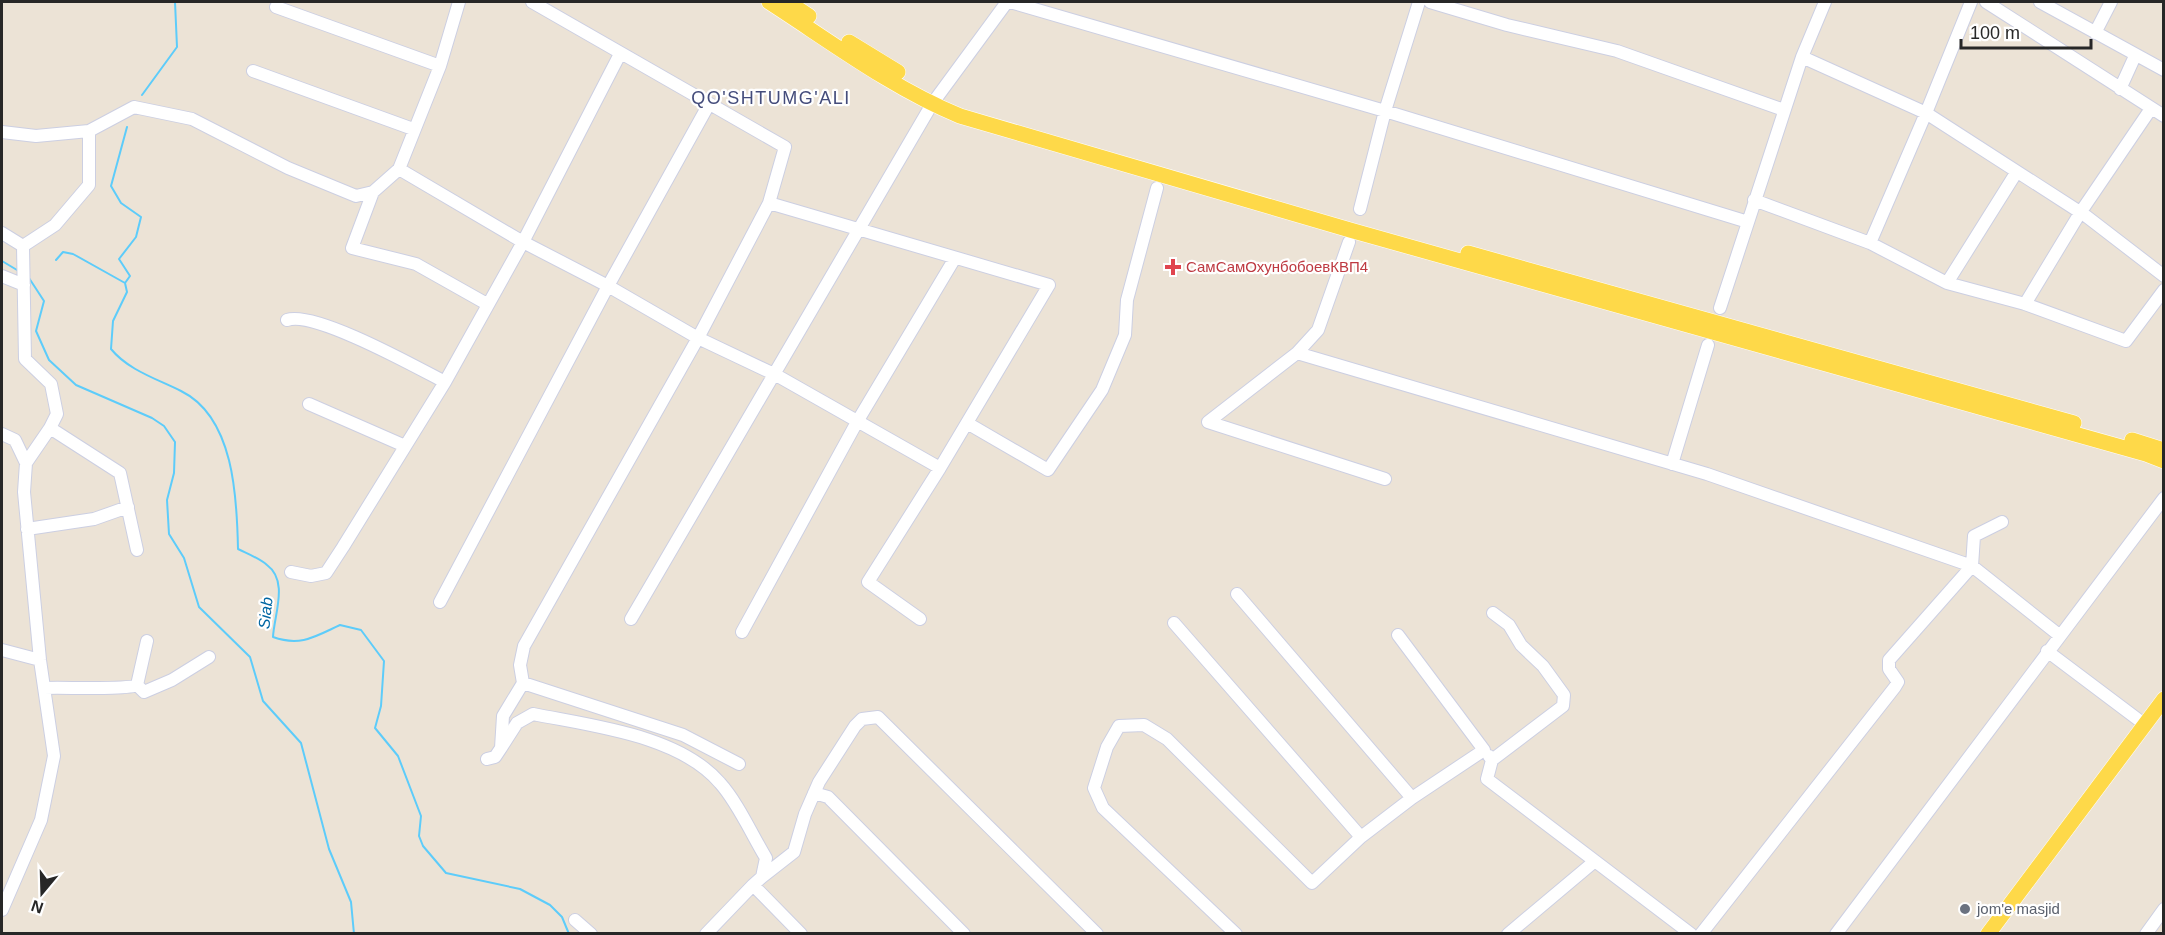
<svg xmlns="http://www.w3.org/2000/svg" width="2165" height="935" font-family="Helvetica,sans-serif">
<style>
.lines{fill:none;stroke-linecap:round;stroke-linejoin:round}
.stream{stroke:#5dccfa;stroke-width:2}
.minor-casing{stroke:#cccfe2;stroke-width:14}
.major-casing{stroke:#fff;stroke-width:16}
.minor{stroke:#fff;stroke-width:12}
.major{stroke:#fed949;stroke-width:15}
.health-dot{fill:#e0444e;stroke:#fff;stroke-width:2}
.worship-dot{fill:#6b7280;stroke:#fff;stroke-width:2}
.labels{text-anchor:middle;stroke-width:4.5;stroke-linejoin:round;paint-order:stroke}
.health-label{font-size:15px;fill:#be3a42;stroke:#fff;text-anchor:start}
.worship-label{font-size:15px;fill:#5b616d;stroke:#fff;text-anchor:start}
.water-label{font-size:16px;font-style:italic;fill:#0066a2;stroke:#fff}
.quarter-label{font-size:18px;letter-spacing:1.5px;fill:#444c7b;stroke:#fff}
</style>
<rect width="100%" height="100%" fill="#ece3d6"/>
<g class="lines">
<path class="stream" d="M142 95 177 47 175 2
M56 260 63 252 73 254 125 283 127 292 113 321 111 349C128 370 157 379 181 391 234 417 237 497 238 549 248 554 259 558 267 565 289 581 274 615 273 637 301 647 316 636 340 625L361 630 384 661 381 706 375 728 398 756 421 816 419 836 423 846 446 873 520 889 550 905 562 917 569 934
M2 261 17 270
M29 278 44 301 36 331 49 360 76 385 152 418 164 426 175 442 174 473 167 500 169 534 184 558 199 607 250 657 263 701 301 743 329 849 351 902 354 934
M125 283 130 276 119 259 136 237 141 217 121 203 111 186 127 127"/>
<g class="minor-casing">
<path id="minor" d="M532 2 785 147 769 203
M1010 2 1385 111 1748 222
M1430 2 1507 25 1617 51 1784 110
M1986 2 2164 116
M2040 2 2164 70
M276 7 440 66
M2095 33 2111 2
M1802 57 1926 113 2086 216 2164 276
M253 71 413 129
M2120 89 2135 56
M2 132 36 136 89 131
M399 169 523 242 608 286 698 338 776 375 940 468
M373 192 352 248 416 264 487 304
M1754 200 1870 243 1947 283 2025 304 2126 341 2164 290
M1360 209 1385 111 1419 2
M2 233 23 246
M1349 242 1318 330 1297 353 1208 422 1385 479
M1870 243 1926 113 1971 2
M23 246 55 225 89 185V131L134 107 192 119 288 168 356 196 373 192 399 169 440 66 459 2
M2 276 24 285
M1947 283 2016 173
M2025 304 2080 213 2150 110
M1720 308 1802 57 1825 2
M287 320C314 310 416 367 445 382
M1297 353 1707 474 1972 566 1974 536 2002 522
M309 404 405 446
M967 423 1048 470 1102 390 1125 335 1127 300 1157 188
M50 428 120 473 137 550
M2 434 15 440 26 463
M1672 464 1708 345
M27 529 94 519 128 507
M291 572 311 576 326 573 343 547 445 382 523 242 620 54
M1237 594 1412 798 1361 837
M440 602 608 286 709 104
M631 619 932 104 1007 2
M1174 623 1361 837 1312 883 1167 739 1144 725 1119 726 1107 747 1094 788 1103 808 1236 934
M742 632 857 422 955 258
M1398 635 1484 750 1412 798
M2 650 40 660
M2047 651 2144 724
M523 683 683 735 739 764
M137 685 144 692 172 680 209 657
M44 688C61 687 128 690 137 685L147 641
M1489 756 1492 760 1563 706 1564 695 1543 666 1521 645 1509 625 1493 613
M487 759 495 757 501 748
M1492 760 1487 779 1691 934
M814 793 828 797 964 934
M762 877 794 852 805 814 819 782 855 726 862 719 878 717 1097 934
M2 910 41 820 54 756 40 660 24 492 26 463 50 428 57 414 51 384 25 359 23 246
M575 920 591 934
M706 934 753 885
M801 934 753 885 762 877 766 858C752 835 738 803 720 783 679 735 592 726 533 714L517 723 501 748 503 716 523 683 520 665 524 646 698 338 769 203 1049 285 940 468 868 582 920 619
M1508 934 1595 861
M1701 934 1895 687 1898 682 1889 669V660L1972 566 2059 635
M1836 934 2164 498
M2146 934 2164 909"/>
</g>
<g class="major-casing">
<path id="major" d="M769 2C831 42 892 88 960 116L1350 230 2146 454 2164 461
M788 2 809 16
M849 42 898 72
M1468 253 2074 423
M2132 440 2164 450
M1988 934 2164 699"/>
</g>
<use href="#minor" class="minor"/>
<use href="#major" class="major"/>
</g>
<path class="health-dot" d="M1170 258h6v6h6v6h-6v6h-6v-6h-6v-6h6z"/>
<circle class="worship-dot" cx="1965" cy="909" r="6"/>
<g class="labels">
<g class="health-label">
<text x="1186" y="272">СамСамОхунбобоевКВП4</text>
</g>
<g class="worship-label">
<text x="1977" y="914">jom'e masjid</text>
</g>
<g class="water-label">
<text transform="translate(265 613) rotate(-84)" y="6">Siab</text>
</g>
<g class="quarter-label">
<text x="771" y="104">QO'SHTUMG'ALI</text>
</g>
</g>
<rect width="2165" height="935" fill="none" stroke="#272727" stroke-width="6"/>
<g transform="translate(42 893) rotate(199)" stroke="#ffffff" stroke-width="4.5" paint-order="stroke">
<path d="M0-4.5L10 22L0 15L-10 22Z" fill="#272727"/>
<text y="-9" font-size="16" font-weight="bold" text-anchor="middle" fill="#272727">N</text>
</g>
<path d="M1961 39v9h130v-9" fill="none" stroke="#272727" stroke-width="3"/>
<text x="1970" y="39" font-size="18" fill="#272727" stroke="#ffffff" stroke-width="4.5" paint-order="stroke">100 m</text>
</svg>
